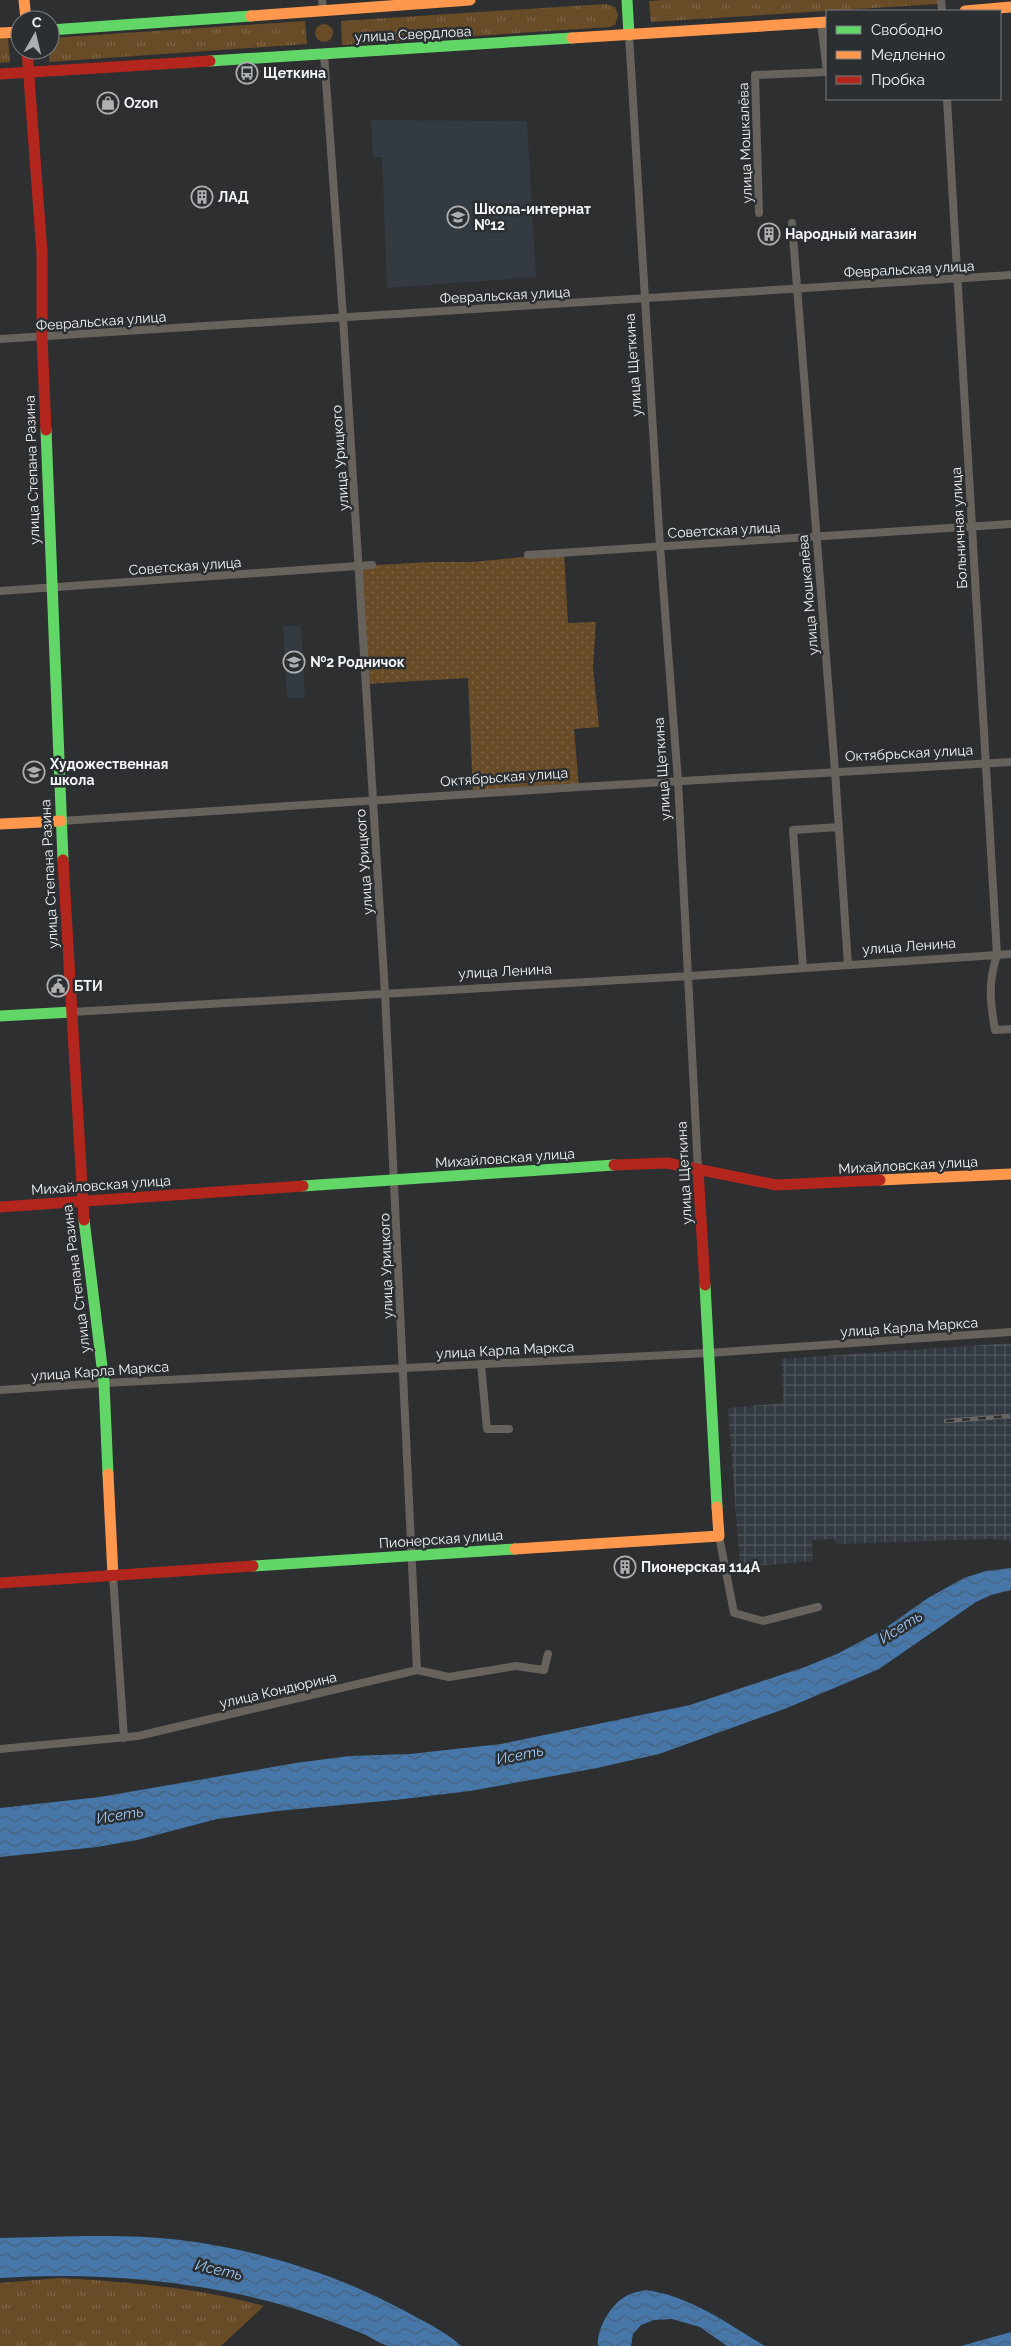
<svg xmlns="http://www.w3.org/2000/svg" width="1011" height="2346" font-family="Raleway,sans-serif">
<style>
.built{fill:#333a41}
.industrial{fill:url(#industrial-grid)}
.grass{fill:url(#grass-tufts)}
.park{fill:url(#park-dots)}
.water{fill:url(#water-waves)}
.lines{fill:none;stroke-linecap:round;stroke-linejoin:round}
.street{stroke:#68625c;stroke-width:8}
.fast{stroke:#63d668;stroke-width:11}
.slow{stroke:#ff974d;stroke-width:11}
.jam{stroke:#b3261e;stroke-width:11}
.rail-casing{stroke:#696664;stroke-width:4.5}
.rail{stroke:#2c2f32;stroke-width:2.5;stroke-dasharray:8;stroke-linecap:butt}
.labels{text-anchor:middle;stroke-width:5;stroke-linejoin:round;paint-order:stroke}
.street-label{font-size:14px;fill:#f2f4f6;stroke:#2c2f32}
.poi-label{font-size:14px;font-weight:bold;fill:#f2f4f6;stroke:#2c2f32;text-anchor:start}
.water-label{font-size:15px;font-style:italic;fill:#9dc7f5;stroke:#2c2f32}
</style>
<defs>
<pattern id="industrial-grid" width="8" height="8" patternUnits="userSpaceOnUse" patternTransform="scale(1.25)"><rect width="8" height="8" fill="#333a41"/><path d="M0 4h8M4 0v8" fill="none" stroke="#51575d"/></pattern>
<pattern id="grass-tufts" width="24" height="20" patternUnits="userSpaceOnUse" patternTransform="scale(1.25)"><rect width="24" height="20" fill="#684b27"/><path d="M3 7l-1-3M5 7V3M7 7l1-3M15 17l-1-3M17 17v-4M19 17l1-3" fill="none" stroke="#7e6647"/></pattern>
<pattern id="park-dots" width="8" height="8" patternUnits="userSpaceOnUse" patternTransform="scale(1.25)"><rect width="8" height="8" fill="#684b27"/><path d="M2 2h.1M6 6h.1" fill="none" stroke="#7e6647" stroke-width="1.8" stroke-linecap="round"/></pattern>
<pattern id="water-waves" width="16" height="10" patternUnits="userSpaceOnUse" patternTransform="scale(1.25)"><rect width="16" height="10" fill="#4677a8"/><path d="M0 5q4-4 8 0t8 0" fill="none" stroke="#486079"/></pattern>
</defs>
<rect width="100%" height="100%" fill="#2d2f31"/>
<path class="built" d="M371 120 527 121 536 277 387 288 382 157H373Z
M301 625 305 698H287L283 626Z"/>
<path class="industrial" d="M1011 1343V1541L991 1539 836 1544 835 1539 812 1540 813 1561 740 1567 728 1408 783 1403 782 1359Z"/>
<path class="grass" d="M663 0H938V4L651 22 649 1Z
M605 4 615 7 618 15 615 25 609 27 342 45 341 21Z
M305 21 307 44 49 62 50 38Z
M315 33a9 9 0 1 1 18 0a9 9 0 1 1-18 0Z
M8 37 10 62 0 63V38Z
M59 2278C131 2282 194 2287 264 2306L221 2346H0V2283Z"/>
<path class="park" d="M564 553 568 623 596 622 593 667 599 727 574 729 579 787 473 794 468 678 366 684 359 566 431 562H473Z"/>
<path class="water" d="M1011 1568V1590L991 1595 976 1602 879 1669 787 1708 659 1754 597 1768 470 1791 395 1800 277 1811 217 1819 137 1840 97 1847 0 1857V1808L100 1797 296 1763 349 1756 410 1754 501 1744 690 1705 805 1667 837 1654 884 1629 928 1598 964 1578 986 1571Z
M85 2236C117 2236 148 2236 180 2240 256 2249 336 2274 403 2310 423 2321 445 2331 461 2346 442 2346 405 2346 389 2346 379 2344 370 2336 361 2333 331 2321 299 2309 268 2301 180 2279 90 2272 0 2278V2238Z
M645 2290C689 2295 728 2324 765 2346H727L700 2327 672 2319 654 2320 641 2325 633 2334 631 2346H598C596 2331 610 2306 623 2298 630 2293 637 2292 645 2290Z
M1011 2332V2346H961Z"/>
<g class="lines">
<path class="street" d="M322 0 323 10
M941 0 942 11
M629 35 660 546 678 781 698 1170
M324 54 343 317 385 993 417 1670
M947 99 997 955C988 983 990 1001 995 1030L1011 1029
M759 213 755 75 827 72 821 22
M792 223 835 771 848 965
M0 339 1011 275
M528 555 1011 524
M0 591 372 565
M61 821 579 787 1011 762
M803 968 793 830 839 827
M72 1012 690 976 1011 954
M481 1364 487 1429H509
M0 1390 104 1383 708 1353 1011 1332
M719 1536 734 1613 763 1621 818 1607
M113 1576 124 1738
M0 1749 138 1736 417 1670 449 1677 516 1666 544 1670 548 1654"/>
<path class="fast" d="M627 0 629 35
M50 30 251 16
M210 61 572 38
M46 430 63 860
M0 1016 72 1012
M303 1186 614 1165
M84 1220 104 1383 108 1474
M705 1285 717 1507
M253 1566 515 1549"/>
<path class="slow" d="M24 0 26 20
M965 11 1011 7
M251 16 470 0
M0 33 20 32
M572 38 827 22
M0 824 61 821
M880 1180 1011 1174
M108 1474 113 1576
M515 1549 719 1536 717 1507"/>
<path class="jam" d="M27 50 42 253V338L46 430
M0 74 210 61
M63 860 84 1220
M614 1165 667 1163 776 1185 880 1180
M698 1170 705 1285
M0 1207 303 1186
M0 1583 253 1566"/>
<g class="rail-casing">
<path id="rail" d="M946 1421 1011 1416"/>
</g>
<use href="#rail" class="rail"/>
</g>
<defs>
<g id="bus-ring" transform="scale(1.125)"><circle r="9.5" fill="#2c2f32" stroke="#adafb1" stroke-width="1.5"/><path d="M-5-6H5V4H4V6H2V4H-2V6H-4V4H-5ZM-3.5-4V0h7V-4ZM-3.5 1.2v1.5H-2V1.2ZM2 1.2v1.5H3.5V1.2Z" fill="#adafb1"/></g>
<g id="shop-ring" transform="scale(1.125)"><circle r="9.5" fill="#2c2f32" stroke="#adafb1" stroke-width="1.5"/><path d="M-5-2.5h2.3a2.7 3.5 0 0 1 5.4 0H5L5.5 6h-11ZM-1.5-2.5h3a1.5 2.3 0 0 0-3 0Z" fill="#adafb1"/></g>
<g id="building-ring" transform="scale(1.125)"><circle r="9.5" fill="#2c2f32" stroke="#adafb1" stroke-width="1.5"/><path d="M-4-6H4V6H1V3H-1V6H-4ZM-2.5-4.3h1.7v1.8h-1.7ZM.8-4.3h1.7v1.8H.8ZM-2.5-1h1.7V.8h-1.7ZM.8-1h1.7V.8H.8Z" fill="#adafb1"/></g>
<g id="school-ring" transform="scale(1.125)"><circle r="9.5" fill="#2c2f32" stroke="#adafb1" stroke-width="1.5"/><path d="M0-5L7-2L0 1L-7-2ZM-4 1L0 2.5L4 1V4Q0 6-4 4Z" fill="#adafb1"/></g>
<g id="civic-ring" transform="scale(1.125)"><circle r="9.5" fill="#2c2f32" stroke="#adafb1" stroke-width="1.5"/><path d="M-.6-6.5H3V-4.5H.6V-3L4-1V1h2V6H-6V1h2V-1L-.6-3ZM-1.2 2.5V6h2.4V2.5Z" fill="#adafb1"/></g>
</defs>
<g fill-rule="evenodd">
<use href="#bus-ring" x="247" y="73"/>
<use href="#shop-ring" x="108" y="103"/>
<use href="#building-ring" x="202" y="197"/>
<use href="#school-ring" x="458" y="217"/>
<use href="#building-ring" x="769" y="234"/>
<use href="#school-ring" x="294" y="662"/>
<use href="#school-ring" x="34" y="772"/>
<use href="#civic-ring" x="58" y="986"/>
<use href="#building-ring" x="625" y="1567"/>
</g>
<g class="labels">
<g class="street-label">
<text transform="translate(413 34) rotate(-3)" y="5">улица Свердлова</text>
<text transform="translate(745 143) rotate(-92)" y="5">улица Мошкалёва</text>
<text transform="translate(909 269) rotate(-3)" y="5">Февральская улица</text>
<text transform="translate(505 295) rotate(-3)" y="5">Февральская улица</text>
<text transform="translate(101 321) rotate(-4)" y="5">Февральская улица</text>
<text transform="translate(633 365) rotate(-94)" y="5">улица Щеткина</text>
<text transform="translate(340 458) rotate(-94)" y="5">улица Урицкого</text>
<text transform="translate(32 470) rotate(-92)" y="5">улица Степана Разина</text>
<text transform="translate(959 528) rotate(-93)" y="5">Больничная улица</text>
<text transform="translate(724 530) rotate(-3)" y="5">Советская улица</text>
<text transform="translate(185 566) rotate(-4)" y="5">Советская улица</text>
<text transform="translate(808 595) rotate(-95)" y="5">улица Мошкалёва</text>
<text transform="translate(909 753) rotate(-3)" y="5">Октябрьская улица</text>
<text transform="translate(662 769) rotate(-94)" y="5">улица Щеткина</text>
<text transform="translate(504 777) rotate(-4)" y="5">Октябрьская улица</text>
<text transform="translate(364 862) rotate(-94)" y="5">улица Урицкого</text>
<text transform="translate(49 874) rotate(-93)" y="5">улица Степана Разина</text>
<text transform="translate(909 946) rotate(-4)" y="5">улица Ленина</text>
<text transform="translate(505 971) rotate(-3)" y="5">улица Ленина</text>
<text transform="translate(505 1158) rotate(-4)" y="5">Михайловская улица</text>
<text transform="translate(908 1165) rotate(-3)" y="5">Михайловская улица</text>
<text transform="translate(684 1173) rotate(-93)" y="5">улица Щеткина</text>
<text transform="translate(101 1185) rotate(-4)" y="5">Михайловская улица</text>
<text transform="translate(386 1266) rotate(-92)" y="5">улица Урицкого</text>
<text transform="translate(76 1279) rotate(-97)" y="5">улица Степана Разина</text>
<text transform="translate(909 1327) rotate(-4)" y="5">улица Карла Маркса</text>
<text transform="translate(505 1350) rotate(-3)" y="5">улица Карла Маркса</text>
<text transform="translate(100 1371) rotate(-4)" y="5">улица Карла Маркса</text>
<text transform="translate(441 1539) rotate(-4)" y="5">Пионерская улица</text>
<text transform="translate(278 1690) rotate(-13)" y="5">улица Кондюрина</text>
</g>
<g class="poi-label">
<text x="263" y="78">Щеткина</text>
<text x="124" y="108">Ozon</text>
<text x="218" y="202">ЛАД</text>
<text x="474" y="214">Школа-интернат<tspan x="474" dy="16">№12</tspan></text>
<text x="785" y="239">Народный магазин</text>
<text x="310" y="667">№2 Родничок</text>
<text x="50" y="769">Художественная<tspan x="50" dy="16">школа</tspan></text>
<text x="74" y="991">БТИ</text>
<text x="641" y="1572">Пионерская 114А</text>
</g>
<g class="water-label">
<text transform="translate(901 1627) rotate(-32)" y="5">Исеть</text>
<text transform="translate(520 1755) rotate(-11)" y="5">Исеть</text>
<text transform="translate(120 1815) rotate(-9)" y="5">Исеть</text>
<text transform="translate(219 2270) rotate(13)" y="5">Исеть</text>
</g>
</g>
<rect x="826" y="10" width="175" height="90" fill="#2c2f32" stroke="#7b7e80"/>
<rect x="836" y="26" width="25" height="8" fill="#63d668" stroke="#7b7e80"/>
<text x="871" y="35" font-size="15" fill="#f2f4f6">Свободно</text>
<rect x="836" y="51" width="25" height="8" fill="#ff974d" stroke="#7b7e80"/>
<text x="871" y="60" font-size="15" fill="#f2f4f6">Медленно</text>
<rect x="836" y="76" width="25" height="8" fill="#b3261e" stroke="#7b7e80"/>
<text x="871" y="85" font-size="15" fill="#f2f4f6">Пробка</text>
<g transform="translate(35 35) rotate(8)"><circle r="24" fill="#2c2f32" stroke="#7b7e80"/>
<path d="M0-4L9 19L0 12L-9 19Z" fill="#adafb1"/>
<text y="-8" font-size="14" font-weight="bold" text-anchor="middle" fill="#f2f4f6">С</text>
</g>
</svg>
